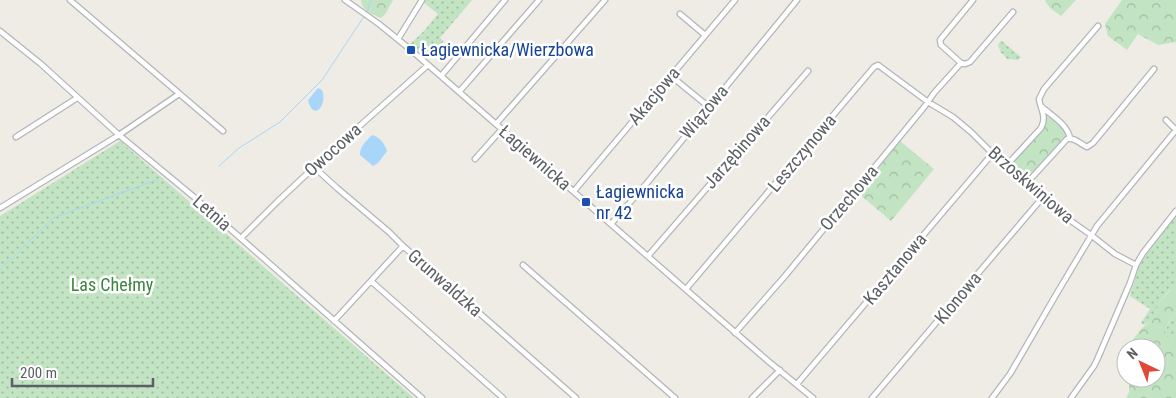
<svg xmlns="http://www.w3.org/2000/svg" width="1176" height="398" font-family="'Roboto Condensed',sans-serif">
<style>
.grass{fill:url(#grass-dots)}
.forest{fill:url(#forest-crowns)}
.water{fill:#a8d6fa}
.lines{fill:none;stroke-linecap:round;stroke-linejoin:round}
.stream{stroke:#a8d6fa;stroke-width:1}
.minor-casing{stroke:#b2b5b9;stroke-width:7}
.minor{stroke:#fff;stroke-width:4.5}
.transit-dot{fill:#1a4fb4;stroke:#fff;stroke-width:2}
.labels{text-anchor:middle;stroke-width:5;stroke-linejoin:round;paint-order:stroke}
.transit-label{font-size:18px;fill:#164399;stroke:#fff;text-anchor:start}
.street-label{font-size:18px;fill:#5c6064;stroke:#fff}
.park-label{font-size:18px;fill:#3a853f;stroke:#fff}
</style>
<defs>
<pattern id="grass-dots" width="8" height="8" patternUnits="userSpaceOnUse" patternTransform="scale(1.25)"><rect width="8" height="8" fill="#c2e4c3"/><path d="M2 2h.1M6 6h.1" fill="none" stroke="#a1bca2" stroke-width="1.8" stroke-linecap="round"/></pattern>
<pattern id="forest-crowns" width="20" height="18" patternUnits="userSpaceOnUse" patternTransform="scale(1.25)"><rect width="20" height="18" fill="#c2e4c3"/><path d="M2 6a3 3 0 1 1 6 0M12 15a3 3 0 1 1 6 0" fill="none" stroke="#a1bca2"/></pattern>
</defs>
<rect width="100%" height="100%" fill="#eeece5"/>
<path class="grass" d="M424 0H472L440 38 444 41 429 58 410 44 424 31 438 14 423 2Z
M1002 41 1021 57 1018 60 1007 59 1003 54 1001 53 998 45 1000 42Z
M120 141 414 398H0V216Z
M1176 216V291L1170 290 1160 301 1153 320 1144 325 1141 323 1150 309 1130 296 1139 266 1146 255Z
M1176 313V328L1171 338 1166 337C1165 327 1169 321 1176 313Z"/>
<path class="forest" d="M361 0H393L386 13 381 18C373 15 361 10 361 0Z
M1046 0H1076L1061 16 1050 8 1045 1Z
M1122 0H1176V42L1158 45 1138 34 1127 50 1108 36 1105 24Z
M1046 116C1050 118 1063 127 1065 132 1066 135 1065 137 1064 140L1030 179H1027C1019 175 1014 170 1013 161 1023 151 1047 130 1046 116Z
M900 141 934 169 891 221 858 193Z
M1171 290 1176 291V313C1169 321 1164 327 1166 337L1171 338 1176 328V398H1126L1129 392V379L1128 378H1156V348H1128C1135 336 1141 327 1153 320L1160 301Z"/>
<path class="water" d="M318 88 322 90C328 104 314 123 308 100Z
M372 135C379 136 385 144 387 151L378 163 373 166 360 155C360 146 366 141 372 135Z"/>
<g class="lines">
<path class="stream" d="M367 12 371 0
M219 166 239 148 280 122 322 80 365 15
M0 270 53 218 156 180"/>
<g class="minor-casing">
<path id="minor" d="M70 0 223 131
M345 0 379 24 411 50 768 361 813 398
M680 14 705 35
M0 31 41 64 119 135 194 197 422 398
M398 39 422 0
M961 63 941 45 940 40 973 0
M441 76 505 0
M671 76 709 107
M459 92 539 0
M1042 107C1052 116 1067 124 1070 138
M1166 120 1176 130
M496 124 605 0
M16 137 77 98
M475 159 502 129
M1007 165 1041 128C1047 116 1041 111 1039 99L1044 89 1098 26
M314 167 337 188 389 232 403 246 576 398
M1027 183 1067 139C1075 137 1080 144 1087 147L1093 143 1154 69
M574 191 735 0
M0 208 119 135 179 94
M611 224 647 183 797 0
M241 238 277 202 327 155 428 65
M648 256 808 71
M523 265 675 398
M371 281 503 398
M686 289 874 67 878 65 928 102 953 117 971 132 989 150 1064 216 1091 235 1115 254 1136 265
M334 321 403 246
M735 333 785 276 925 106 934 93 961 63 965 64 970 62 1013 12
M797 384 993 153
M752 398 780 370
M872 398 1043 197
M992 398 1010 374 1057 293 1097 226 1176 130
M1071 398 1094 366 1097 360 1130 283 1136 265 1143 253 1176 211"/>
</g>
<use href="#minor" class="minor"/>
</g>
<g class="transit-dot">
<rect x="406" y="45" width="10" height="10" rx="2.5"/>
<rect x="581" y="197" width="10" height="10" rx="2.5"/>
</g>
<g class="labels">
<g class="transit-label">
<text x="421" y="56">Łagiewnicka/Wierzbowa</text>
<text x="596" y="198">Łagiewnicka<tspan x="596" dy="21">nr 42</tspan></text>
</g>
<g class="street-label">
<text transform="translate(654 96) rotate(-50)" y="6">Akacjowa</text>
<text transform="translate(704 112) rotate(-50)" y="6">Wiązowa</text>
<text transform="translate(333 150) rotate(-42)" y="6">Owocowa</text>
<text transform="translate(737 152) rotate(-49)" y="6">Jarzębinowa</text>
<text transform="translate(802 153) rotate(-50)" y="6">Leszczynowa</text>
<text transform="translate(535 158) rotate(41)" y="6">Łagiewnicka</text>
<text transform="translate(1031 185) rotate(41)" y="6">Brzoskwiniowa</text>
<text transform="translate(849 198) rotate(-50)" y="6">Orzechowa</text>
<text transform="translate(212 213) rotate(41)" y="6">Letnia</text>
<text transform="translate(895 269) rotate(-50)" y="6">Kasztanowa</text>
<text transform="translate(445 283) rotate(41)" y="6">Grunwaldzka</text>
<text transform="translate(958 298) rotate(-50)" y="6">Klonowa</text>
</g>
<g class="park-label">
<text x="112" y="291">Las Chełmy</text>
</g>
</g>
<g transform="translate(1141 363) rotate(317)"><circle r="24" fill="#ffffff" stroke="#bebfc1"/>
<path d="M0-4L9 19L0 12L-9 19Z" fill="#e04839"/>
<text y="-8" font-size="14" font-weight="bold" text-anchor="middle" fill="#5c6064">N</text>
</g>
<path d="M12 378v8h141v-8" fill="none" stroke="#5c6064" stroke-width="2.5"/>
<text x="20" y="378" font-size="15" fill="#5c6064" stroke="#ffffff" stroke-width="4" paint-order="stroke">200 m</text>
</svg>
